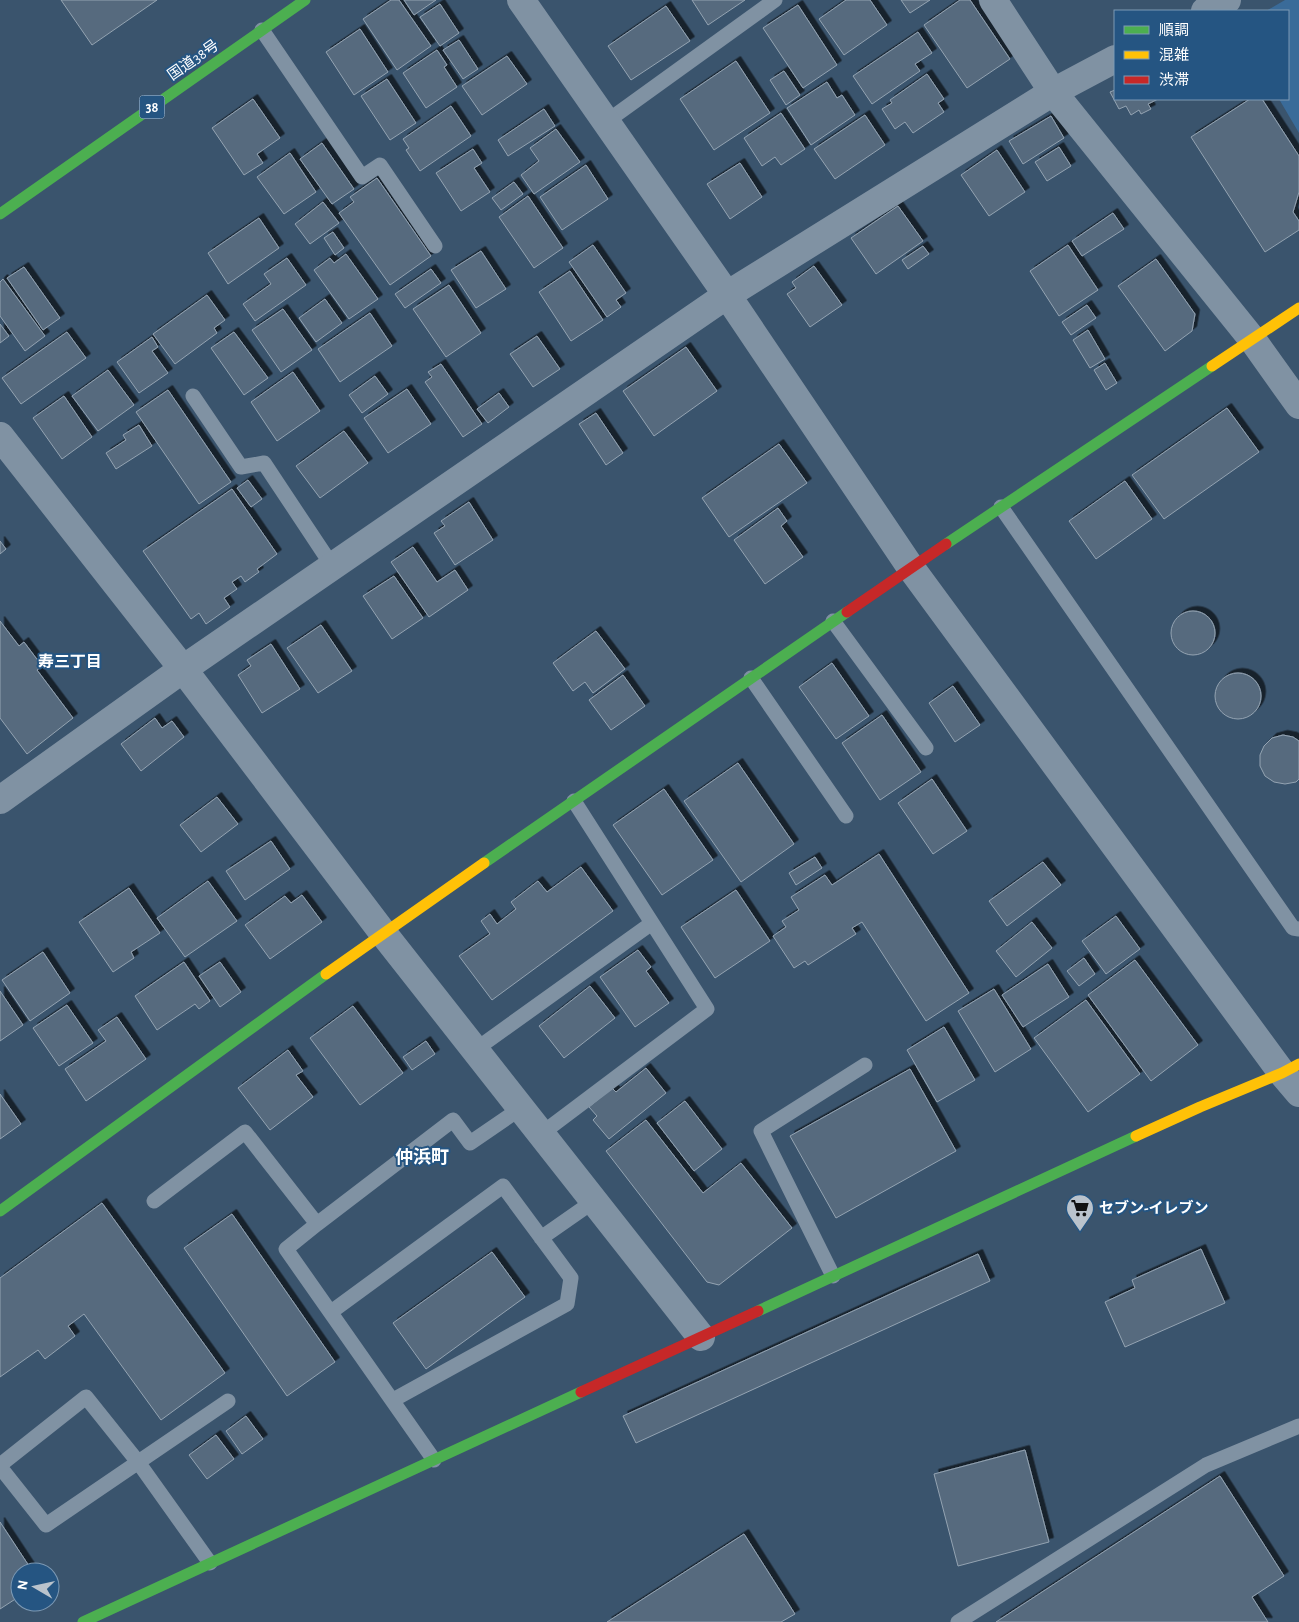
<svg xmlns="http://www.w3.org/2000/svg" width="1299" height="1622" font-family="'Alegreya Sans','Noto Sans JP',sans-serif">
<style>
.green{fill:#3a6b99}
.building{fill:#566b7e;stroke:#94a3b2;filter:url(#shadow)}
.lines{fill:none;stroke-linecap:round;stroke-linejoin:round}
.lane{stroke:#8092a3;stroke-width:15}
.street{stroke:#8092a3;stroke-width:28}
.fast{stroke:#4caf50;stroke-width:11}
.slow{stroke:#ffc107;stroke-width:11}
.jam{stroke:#c62828;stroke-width:11}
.labels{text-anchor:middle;stroke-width:4;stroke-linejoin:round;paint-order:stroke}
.shield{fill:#255582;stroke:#beccda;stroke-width:1}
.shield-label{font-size:14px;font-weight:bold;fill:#fff}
.street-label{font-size:15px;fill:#fff;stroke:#255582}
.poi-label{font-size:15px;font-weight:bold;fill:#fff;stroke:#255582;text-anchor:start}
.neighbourhood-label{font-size:16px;font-weight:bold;fill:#fff;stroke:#255582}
.quarter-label{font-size:18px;font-weight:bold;fill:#fff;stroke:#255582}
</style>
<defs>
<filter id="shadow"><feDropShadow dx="4.5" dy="-4.5" stdDeviation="0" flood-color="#0009"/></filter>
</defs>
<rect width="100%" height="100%" fill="#3a546d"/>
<path class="green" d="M1285 0H1299V133L1279 99H1288V11H1266Z"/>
<path class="building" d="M61 0H157L92 45Z
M391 0H399L431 46 397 70 363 19Z
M404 0H436L414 15Z
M692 0H745L708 25Z
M846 0H870L887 25 844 55 819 19Z
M901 0H930L910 13Z
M960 0H970L1010 59 967 88 924 25Z
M440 4 459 33 440 46 420 17Z
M798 5 837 65 803 88 763 28Z
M666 6 690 41 631 80 608 46Z
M360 29 388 72 354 95 326 52Z
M918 32 932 53 915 64 920 71 872 104 853 76Z
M459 40 478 69 463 79 443 50Z
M437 50 447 65 444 67 457 87 426 108 403 73Z
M507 56 527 84 482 115 462 86Z
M736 61 770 113 714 150 680 99Z
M784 71 800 95 786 105 770 80Z
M927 74 944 99 938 103 944 112 913 133 905 122 895 129 882 109 892 103 890 100Z
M387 79 416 123 390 140 361 96Z
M827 82 837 98 842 95 855 115 811 145 787 108Z
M1115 90V99H1158L1148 104 1151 109 1141 114 1139 110 1131 115 1126 106 1119 109 1110 92Z
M253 99 280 138 257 154 263 163 244 175 212 128Z
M1250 99H1262L1299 156V192L1293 212 1299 221V230L1265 252 1191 137Z
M451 106 471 136 420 171 406 150 409 148 403 139Z
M544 109 555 126 508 156 498 140Z
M781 113 805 149 781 165 775 157 762 166 744 138Z
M865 115 885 145 835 179 814 149Z
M1051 116 1064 138 1023 164 1009 141Z
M556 129 580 162 534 194 521 175 539 161 530 148Z
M322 143 354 189 332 204 300 159Z
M1059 147 1071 166 1047 181 1035 162Z
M473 149 482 163 474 168 490 192 461 211 436 173Z
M997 150 1025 192 989 216 961 175Z
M290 153 316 192 284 214 257 177Z
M740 163 762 197 730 219 707 184Z
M586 165 608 199 562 230 540 197Z
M377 178 431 256 390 285 339 213 354 202 350 197Z
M514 182 523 194 501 210 492 198Z
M528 196 563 248 534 268 499 217Z
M323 202 339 223 310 244 295 224Z
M898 206 923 241 876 274 851 238Z
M1113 213 1124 229 1082 256 1072 241Z
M259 218 279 248 228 284 208 253Z
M333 232 344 248 335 255 324 238Z
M593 245 626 293 616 300 621 307 607 317 569 262Z
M1068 245 1098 290 1059 316 1030 271Z
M923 246 929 254 908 269 902 260Z
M481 251 506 289 476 308 451 270Z
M346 254 378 299 349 319 314 270 330 258 334 263Z
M287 258 306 285 255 321 243 304 271 284 264 274Z
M1156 259 1195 314 1192 331 1165 351 1118 286Z
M814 266 842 305 810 327 787 294 796 288 792 282Z
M24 267 60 318 43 330 7 278Z
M431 269 441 283 405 308 395 294Z
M570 271 603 320 571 341 539 292Z
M3 279 45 336 25 351 0 316V282Z
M449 285 481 333 446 357 413 309Z
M207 295 225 320 214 328 217 333 175 364 153 334Z
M325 299 342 323 316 342 299 318Z
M1087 305 1096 318 1071 335 1062 322Z
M283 309 312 350 281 372 252 330Z
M370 313 392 346 340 382 318 349Z
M0 324 9 336 0 343Z
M1088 330 1105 359 1090 368 1073 340Z
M67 332 86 358 21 404 2 378Z
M234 332 268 378 244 395 211 348Z
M537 336 560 369 533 387 510 354Z
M152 337 158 347 152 351 168 373 139 393 117 362Z
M686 347 717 391 654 436 623 391Z
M1105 363 1117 383 1106 390 1094 370Z
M441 364 482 424 463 437 425 382 432 377 428 372Z
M108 370 134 405 98 431 72 396Z
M293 372 320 411 277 441 251 402Z
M375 376 388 394 362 413 349 395Z
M407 389 431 424 388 453 364 418Z
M168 390 231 482 199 504 136 412Z
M499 393 509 407 488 423 477 409Z
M64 396 92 437 62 459 33 418Z
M1227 408 1259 452 1164 519 1132 475Z
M596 413 623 453 606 465 579 424Z
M139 425 152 446 116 469 106 453 126 440 123 435Z
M344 431 368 463 320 498 296 466Z
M779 444 807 483 729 537 702 498Z
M248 480 262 499 251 507 237 488Z
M1125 481 1152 519 1096 559 1069 521Z
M232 489 277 554 257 569 259 572 245 582 241 576 232 582 237 589 224 598 230 607 206 624 199 613 191 619 143 551Z
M469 502 493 540 455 565 434 533 445 526 441 521Z
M778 508 787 521 781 526 803 557 765 584 734 540Z
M0 541 6 549 0 554Z
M413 547 437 582 455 570 468 590 429 617 391 562Z
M394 576 423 618 392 639 363 596Z
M1171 633a22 22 0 1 1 44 0a22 22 0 1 1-44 0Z
M0 621 19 646 24 642 42 666 37 670 73 718 27 754 0 718Z
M321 625 352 671 318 693 287 648Z
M596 631 625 669 593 693 585 682 573 691 553 663Z
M271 644 300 689 262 713 238 675 251 666 247 660Z
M832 663 869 716 836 739 799 687Z
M1215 696a23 23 0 1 1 46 0a23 23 0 1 1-46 0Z
M623 675 645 706 611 730 589 700Z
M953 686 980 725 955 742 929 703Z
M882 715 921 772 880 800 842 743Z
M155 718 162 728 172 721 184 737 141 771 121 744Z
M1283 735 1293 737 1299 741V779L1296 782 1285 784 1274 782 1265 776 1260 766V755L1264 746 1272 738Z
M738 763 794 844 741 882 684 801Z
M932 779 967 831 933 854 898 803Z
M664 789 713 860 662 895 613 825Z
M217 797 238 824 201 852 180 825Z
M271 841 290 869 245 900 226 871Z
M879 854 969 993 926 1021 862 922 852 928 856 934 808 965 805 961 794 968 773 936 786 927 782 921 799 910 791 897 825 875 832 885Z
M815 857 822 868 796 885 789 873Z
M1043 862 1061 885 1007 926 989 901Z
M581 867 613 911 492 1000 459 956 490 934 481 921 490 914 497 924 516 909 511 902 538 881 547 892Z
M208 881 237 921 185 957 157 918Z
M129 888 160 933 131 952 134 958 113 972 79 922Z
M736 890 770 941 715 978 681 927Z
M302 895 322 922 270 959 245 925 285 896 291 903Z
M1116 916 1140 949 1106 974 1082 941Z
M1032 922 1052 948 1016 977 996 951Z
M638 950 651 967 646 971 669 1003 635 1027 600 977Z
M43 952 70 993 30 1021 2 980Z
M1084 958 1095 974 1079 986 1067 971Z
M1135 960 1198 1045 1151 1081 1088 995Z
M184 962 210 1001 199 1009 195 1004 157 1030 135 996Z
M220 962 241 992 220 1007 199 976Z
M1048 964 1069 997 1023 1027 1002 995Z
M590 986 615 1018 564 1058 539 1026Z
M994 989 1031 1049 995 1072 958 1011Z
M0 991 23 1025 0 1041Z
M1086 1000 1140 1074 1088 1112 1034 1038Z
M67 1005 93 1043 59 1066 33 1028Z
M353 1006 403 1073 360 1105 310 1038Z
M117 1017 146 1059 86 1101 65 1069 106 1041 98 1030Z
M944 1027 975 1080 937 1102 907 1050Z
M426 1041 435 1054 412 1070 403 1057Z
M288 1050 303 1071 296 1075 313 1097 270 1130 238 1088Z
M646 1068 666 1093 609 1139 593 1120 597 1116 589 1107 612 1088 616 1092Z
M910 1069 956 1151 836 1218 790 1136Z
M0 1094 21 1124 0 1139Z
M685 1101 722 1149 694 1171 657 1123Z
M646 1120 703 1193 741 1163 792 1228 719 1285 707 1282 606 1151Z
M102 1203 225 1373 161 1420 84 1314 68 1326 75 1336 45 1359 38 1350 0 1377V1278Z
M232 1214 335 1362 287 1396 184 1248Z
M1201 1249 1225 1303 1125 1347 1105 1302 1135 1288 1132 1280Z
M492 1252 525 1297 426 1369 393 1323Z
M978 1254 990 1281 636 1443 623 1416Z
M246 1416 263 1439 242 1454 226 1431Z
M216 1435 234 1459 207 1479 189 1455Z
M1025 1450 1049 1542 958 1566 934 1474Z
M1220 1476 1284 1576 1252 1597 1268 1622H996Z
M0 1522 33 1572H20V1596L0 1609Z
M744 1534 795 1614 781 1622H607Z"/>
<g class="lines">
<path class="lane" d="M262 30 362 177 380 165 435 246
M606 122 775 0
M193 396 241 467 264 463 333 567
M1001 507 1293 928 1299 929
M833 621 926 748
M751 678 846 816
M475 1050 652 923
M541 1134 707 1009 574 801
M154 1201 245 1132 317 1224 286 1249 434 1460
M317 1224 453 1120 470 1143 521 1108
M541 1238 594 1201
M833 1276 761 1131 865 1065
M331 1312 503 1186 571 1278 567 1304 393 1400
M0 1465 86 1397 138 1462 210 1563
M0 1467 46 1525 228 1401
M958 1622 1206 1465 1299 1426"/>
<path class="street" d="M521 0 727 295 911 568 1282 1073 1299 1093
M993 0 1053 92 1252 339 1299 405
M1205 11 1227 0
M0 436 183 669 383 933 701 1337
M0 800 183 669 727 295 1053 92 1115 59"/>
<path class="fast" d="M0 214 305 0
M946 544 1212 366
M484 863 847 612
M0 1211 326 974
M758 1311 1136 1136
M83 1622 581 1392"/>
<path class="slow" d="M1212 366 1299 308
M326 974 484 863
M1136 1136 1200 1107 1282 1073 1299 1064"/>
<path class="jam" d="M847 612 946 544
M581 1392 758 1311"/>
</g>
<defs>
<g id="supermarket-pin" transform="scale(1.4375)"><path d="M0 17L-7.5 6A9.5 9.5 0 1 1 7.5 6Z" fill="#bac3cc" stroke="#255582"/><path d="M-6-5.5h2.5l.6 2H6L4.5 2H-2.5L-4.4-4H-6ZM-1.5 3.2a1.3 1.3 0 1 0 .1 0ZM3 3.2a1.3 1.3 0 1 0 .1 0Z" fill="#111"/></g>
</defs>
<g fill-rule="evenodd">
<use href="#supermarket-pin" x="1080" y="1208"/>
</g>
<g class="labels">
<rect class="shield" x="139.5" y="95.5" width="25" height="23" rx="4"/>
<g class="shield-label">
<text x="152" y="112">38</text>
</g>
<g class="street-label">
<text transform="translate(193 60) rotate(-35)" y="5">国道38号</text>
</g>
<g class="poi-label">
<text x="1099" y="1213">セブン-イレブン</text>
</g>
<g class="neighbourhood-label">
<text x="70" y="667">寿三丁目</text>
</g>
<g class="quarter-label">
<text x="422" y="1163">仲浜町</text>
</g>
</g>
<rect x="1114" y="10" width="175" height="90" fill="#255582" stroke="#7c99b4"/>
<rect x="1124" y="26" width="25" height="8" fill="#4caf50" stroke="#7c99b4"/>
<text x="1159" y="35" font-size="15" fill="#ffffff">順調</text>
<rect x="1124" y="51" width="25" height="8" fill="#ffc107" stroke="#7c99b4"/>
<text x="1159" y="60" font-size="15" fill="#ffffff">混雑</text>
<rect x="1124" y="76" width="25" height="8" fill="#c62828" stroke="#7c99b4"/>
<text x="1159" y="85" font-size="15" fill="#ffffff">渋滞</text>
<g transform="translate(35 1587) rotate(279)"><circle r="24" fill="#255582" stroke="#7c99b4"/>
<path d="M0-4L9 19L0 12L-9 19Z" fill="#bac3cc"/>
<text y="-8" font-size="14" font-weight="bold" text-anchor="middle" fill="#ffffff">N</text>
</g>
</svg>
